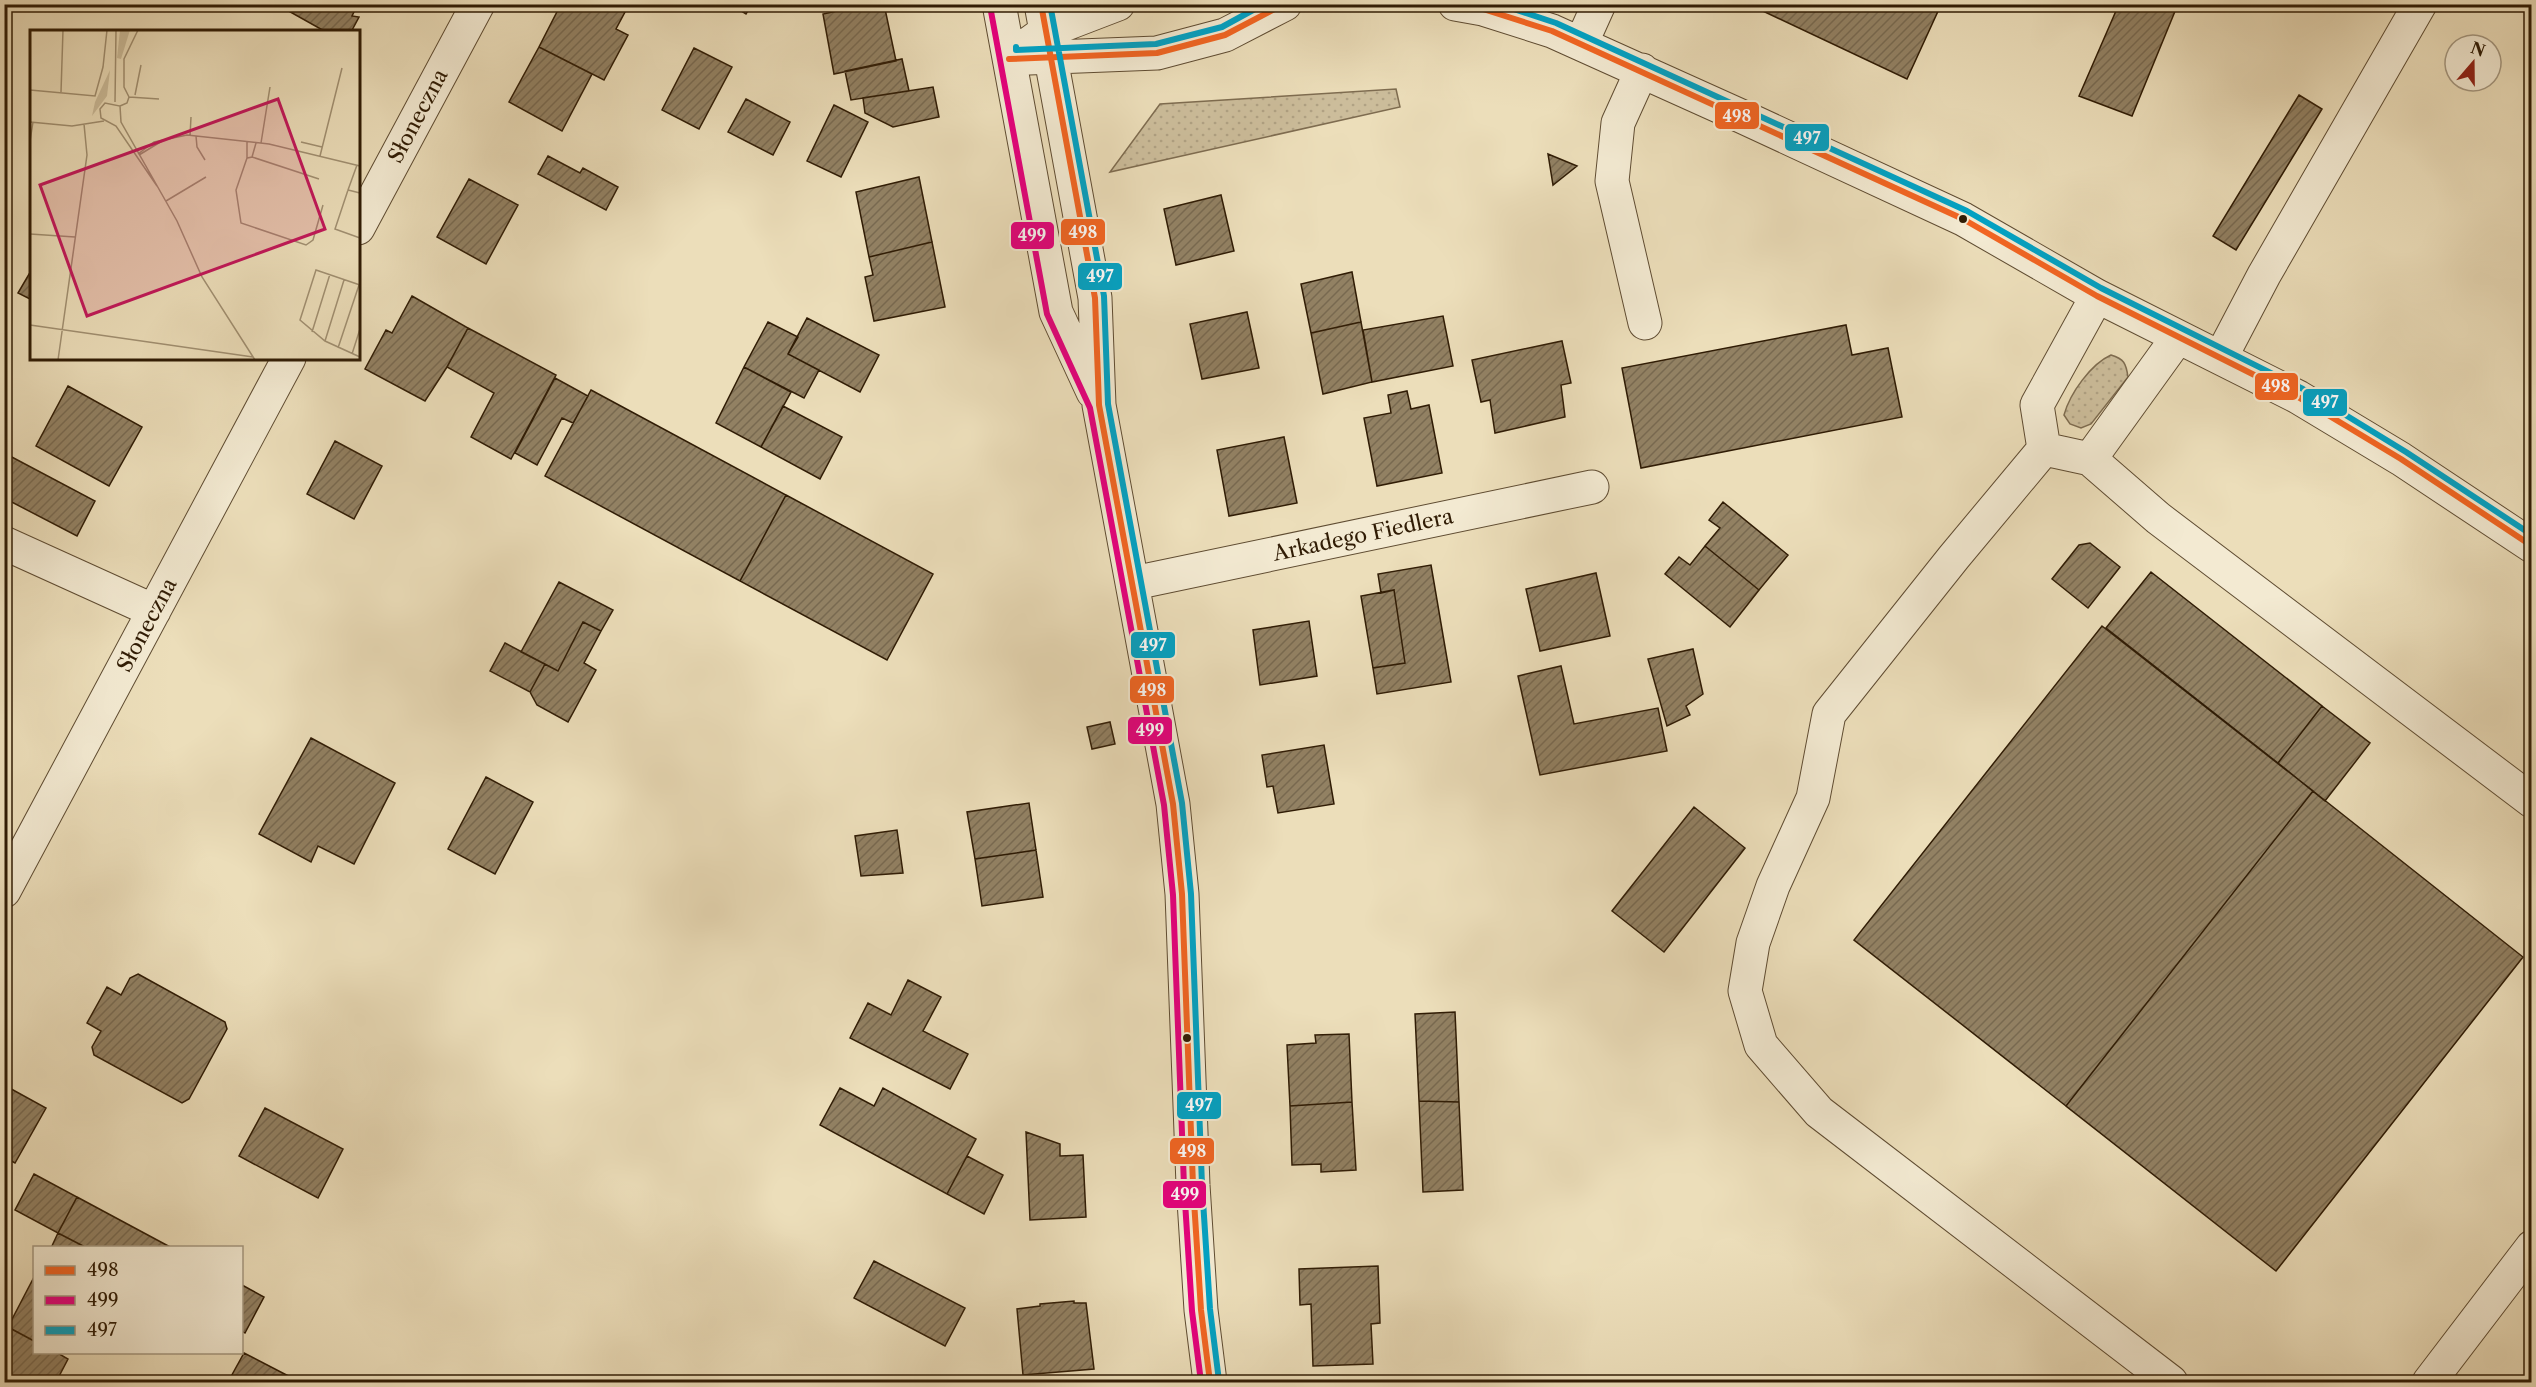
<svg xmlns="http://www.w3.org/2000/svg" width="2536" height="1387" font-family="'Libre Caslon Text',serif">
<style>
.grass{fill:url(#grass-dots);stroke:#7e6c50;stroke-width:1.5}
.building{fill:url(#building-hatch);stroke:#301c05;stroke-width:1.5}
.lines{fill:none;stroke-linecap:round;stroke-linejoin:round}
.minor-casing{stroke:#5f4c32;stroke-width:35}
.minor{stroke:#f3ead2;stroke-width:33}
.bus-1-casing{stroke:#f3ead2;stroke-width:10}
.bus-2-casing{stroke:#f3ead2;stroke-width:10}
.bus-3-casing{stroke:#f3ead2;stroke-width:10}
.bus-1{stroke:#f26522;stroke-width:6}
.bus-2{stroke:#e5007d;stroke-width:6}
.bus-3{stroke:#02a2c4;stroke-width:6}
.bus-dot{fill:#301c05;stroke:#f3ead2;stroke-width:2}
.labels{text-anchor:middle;stroke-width:4.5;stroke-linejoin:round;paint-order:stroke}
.street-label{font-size:21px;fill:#301c05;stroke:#f3ead2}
.inset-road{fill:none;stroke:#a19072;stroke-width:1.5}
.view{fill:#c2185b;fill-opacity:0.15;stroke:#c2185b;stroke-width:3}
.inset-edge{fill:none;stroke:#301c05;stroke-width:3}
.line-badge{stroke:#f3ead2;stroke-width:2}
.badge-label{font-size:16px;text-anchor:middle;font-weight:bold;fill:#fff}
</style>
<defs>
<pattern id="grass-dots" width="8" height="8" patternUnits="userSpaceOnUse" patternTransform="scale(1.5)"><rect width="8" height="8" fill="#ccbd9b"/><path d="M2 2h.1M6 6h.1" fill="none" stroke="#b0a284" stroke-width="1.8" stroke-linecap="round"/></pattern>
<pattern id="building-hatch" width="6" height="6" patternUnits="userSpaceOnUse" patternTransform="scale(1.5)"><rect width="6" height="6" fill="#928163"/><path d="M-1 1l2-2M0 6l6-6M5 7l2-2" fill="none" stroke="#786950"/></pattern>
</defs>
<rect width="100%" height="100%" fill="#ecdeba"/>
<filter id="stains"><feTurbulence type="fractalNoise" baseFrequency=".00333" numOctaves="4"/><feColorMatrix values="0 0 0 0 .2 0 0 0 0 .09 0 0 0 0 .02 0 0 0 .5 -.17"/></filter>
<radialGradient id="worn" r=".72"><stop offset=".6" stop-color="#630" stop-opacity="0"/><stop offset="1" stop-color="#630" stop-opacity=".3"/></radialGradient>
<path class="grass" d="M1396 89 1400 107 1110 172 1160 104Z
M2111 355C2124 359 2126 363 2128 377L2091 424 2081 428 2070 424 2064 415C2070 393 2091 364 2111 355Z"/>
<path class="building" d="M276 4H358L352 16 359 17 351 32H326Z
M561 4H610L625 12 616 29 628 35 604 80 539 47Z
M730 4H752L746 14Z
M870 4H884L896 61 834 74 823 14Z
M1748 4H1930L1939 9 1907 79Z
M2119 4H2178L2132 116 2079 96Z
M539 47 592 74 562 131 509 102Z
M694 48 732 67 699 129 662 110Z
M902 59 909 91 851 100 845 71Z
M933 87 939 117 893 127 865 113 863 98Z
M2299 95 2322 109 2236 250 2213 236Z
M746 99 790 122 773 155 728 132Z
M834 105 868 122 841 177 807 161Z
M1548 154 1577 166 1553 185Z
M548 156 580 173 583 168 618 187 606 210 538 174Z
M919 177 932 242 869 257 856 192Z
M469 179 518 205 486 264 437 237Z
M1221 195 1234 251 1176 265 1164 209Z
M932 242 945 307 874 321 865 277 873 275 869 257Z
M32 269V300L18 293Z
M1352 272 1361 322 1311 333 1301 284Z
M412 296 468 328 447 367 425 401 365 369 386 330 392 333Z
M1247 312 1259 368 1202 379 1190 324Z
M1443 316 1453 366 1372 382 1363 330Z
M807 318 879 355 860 392 788 354Z
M768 322 798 337 788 354 819 370 804 398 744 367Z
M1361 322 1372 382 1323 394 1311 333Z
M1846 325 1852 355 1888 348 1902 417 1641 468 1622 368Z
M468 328 556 375 511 459 471 437 494 393 447 367Z
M1562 341 1571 383 1561 385 1565 417 1495 433 1490 400 1481 402 1472 360Z
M744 367 791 392 761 447 716 423Z
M555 378 588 396 573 423 562 418 537 465 515 453Z
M68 386 142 427 109 486 36 446Z
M591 390 786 495 740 581 545 476Z
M1407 391 1411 409 1429 405 1442 473 1377 486 1364 418 1391 413 1388 395Z
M783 406 842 437 820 479 761 447Z
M1284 437 1297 503 1229 516 1217 450Z
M335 441 382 466 354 519 307 494Z
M8 455 95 501 77 536 4 498V461Z
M786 495 933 574 887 660 740 581Z
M1723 502 1788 555 1759 590 1705 546 1720 528 1709 520Z
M2090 543 2120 567 2088 608 2052 579 2079 545Z
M1705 546 1759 590 1730 627 1665 574 1679 557 1690 565Z
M1431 565 1451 682 1377 694 1373 668 1405 663 1394 590 1381 593 1378 574Z
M2151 572 2322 706 2278 763 2106 628Z
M1596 573 1610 636 1540 651 1526 589Z
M559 582 613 610 601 631 583 622 558 671 521 652Z
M1394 590 1405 663 1373 668 1361 596Z
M1309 621 1317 676 1260 685 1253 630Z
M583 622 601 631 584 663 596 670 568 722 537 705 530 692 545 664 558 671Z
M2102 626 2313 791 2066 1106 1854 940Z
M505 643 545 664 530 692 490 671Z
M1693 649 1703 694 1686 706 1690 715 1667 726 1648 659Z
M1561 666 1574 724 1658 708 1667 751 1540 775 1518 676Z
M2322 706 2370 743 2325 801 2278 763Z
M1110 722 1115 744 1092 749 1087 727Z
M311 738 395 783 354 864 318 846 311 862 259 834Z
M1324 745 1334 804 1278 813 1273 786 1267 787 1262 755Z
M486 777 533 802 495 874 448 849Z
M2313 791 2523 957 2276 1271 2066 1106Z
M1029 803 1036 850 975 859 967 812Z
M1694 807 1745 848 1664 952 1612 911Z
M897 830 903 873 861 876 855 836Z
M1036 850 1043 897 982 906 975 859Z
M138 974 225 1022 227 1029 189 1099 182 1103 94 1055 92 1047 101 1031 87 1023 107 987 121 995 130 978Z
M908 980 941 997 923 1031 968 1054 950 1089 850 1038 868 1003 891 1015Z
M1455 1012 1459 1102 1419 1101 1415 1014Z
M1349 1034 1352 1102 1290 1106 1287 1045 1316 1043 1315 1035Z
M4 1085 46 1108 15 1163 4 1157Z
M840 1088 874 1106 883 1088 976 1139 947 1194 820 1125Z
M1419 1101 1459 1102 1463 1190 1423 1192Z
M1352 1102 1356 1170 1321 1172V1164L1292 1165 1290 1106Z
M265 1108 343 1149 318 1198 239 1156Z
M1026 1132 1060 1144V1156L1083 1155 1086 1217 1030 1220Z
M967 1156 1003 1175 984 1214 947 1194Z
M34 1174 77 1197 58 1233 15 1210Z
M77 1197 172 1248H87L58 1233Z
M58 1233 87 1248H51Z
M874 1261 965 1308 945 1346 854 1298Z
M1378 1266 1380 1323 1371 1324 1373 1364 1313 1366 1311 1304 1300 1305 1299 1269Z
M34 1277V1341L8 1327Z
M242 1285 264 1297 245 1333 242 1331Z
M1074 1301V1303H1086L1094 1369 1023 1375 1017 1309 1040 1306V1304Z
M4 1325 34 1341V1352H56L68 1359 56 1382H24L4 1372Z
M244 1353 300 1382H228Z"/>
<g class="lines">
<g class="minor-casing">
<path id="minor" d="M999 4 1056 312 1093 392
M1041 4 1095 298 1099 405 1173 804 1182 894 1193 1185 1201 1310 1210 1382
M1455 4 1483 9 1552 31 1743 117 1963 219 2097 296 2298 397 2401 459 2532 546
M1581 44 1599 4
M1027 45 1045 32 1118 4
M1029 58 1157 53 1225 35 1285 4
M1642 70 1618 123 1612 181 1645 323
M358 228 478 4
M2097 296 2037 405 2044 449 2090 459 2178 337
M2221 357 2264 275 2420 4
M2044 449 1954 557 1829 714 1813 798 1773 886 1753 943 1745 991 1761 1045 1819 1112 2171 1382
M2090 459 2158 518 2532 801
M4 543 154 611
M1134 583 1592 487
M4 891 289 358
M2429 1382 2532 1247"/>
</g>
<use href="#minor" class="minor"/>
<g class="bus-1-casing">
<path id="bus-1" d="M1041 4 1095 298 1099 405 1173 804 1182 894 1193 1185 1201 1310 1210 1382
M1458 4 1483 9 1552 31 1963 219 2097 296 2298 397 2401 459 2532 546
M1009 59 1157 53 1225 35 1284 4"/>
</g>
<g class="bus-2-casing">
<path id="bus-2" d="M990 6 1047 314 1090 408 1164 805 1173 895 1184 1186 1192 1311 1201 1382"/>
</g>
<g class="bus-3-casing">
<path id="bus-3" d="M1050 4 1104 296 1108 404 1182 803 1191 894 1202 1185 1210 1309 1219 1381
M1499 4 1556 23 1967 211 2101 288 2303 389 2406 452 2532 535
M1016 47V50L1156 44 1222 27 1264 4"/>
</g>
<use href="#bus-1" class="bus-1"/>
<use href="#bus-2" class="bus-2"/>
<use href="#bus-3" class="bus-3"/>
</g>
<g class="bus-dot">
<circle cx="1963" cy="219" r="5"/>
<circle cx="1187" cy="1038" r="5"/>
</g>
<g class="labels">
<g class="street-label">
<text transform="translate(418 116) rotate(-62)" y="7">Słoneczna</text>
<text transform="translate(1363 535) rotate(-12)" y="7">Arkadego Fiedlera</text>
<text transform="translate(147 625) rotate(-62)" y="7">Słoneczna</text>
</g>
</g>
<g transform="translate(30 30)">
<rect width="330" height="330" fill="#ecdeba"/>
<path d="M80 40 77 66 62 86 65 72Z" fill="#ccbd9b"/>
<path d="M90 0H100L91 29 87 28Z" fill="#ccbd9b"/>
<path class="inset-road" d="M0 60 65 66 73 37 77 0M31 62 33 0M105 65 111 35M99 67 129 69M85 72 86 0M90 76 97 73 99 67 94 57V29L108 0M0 92 42 96 74 91M160 106 161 87M166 106 167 117 175 130M0 111 3 92M217 112V128L222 127 226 113M271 112 292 117M231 113 240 57M108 124 124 112 157 105 239 114 330 136M109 125 132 111M290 126 312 38M222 127 289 149M217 128 206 160 211 193 276 215 283 210 293 175M327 135 318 160 330 163M127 156 86 96 71 88 70 79 75 73 90 76 91 92 147 191 172 247 225 330M318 160 305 199 330 208M136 171 176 147M0 204 45 207M330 255 286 240 270 290 295 311 330 327M0 295 223 327M282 302 300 244M295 311 314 250M308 318 329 255M322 324 330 299M28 330 57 125 54 94"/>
<path class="view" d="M248 69 295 199 57 286 10 155Z"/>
<rect width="330" height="330" class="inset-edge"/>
</g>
<g class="line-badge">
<rect x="1714" y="101" width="46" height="29" rx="6" fill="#f26522"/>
<rect x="1784" y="123" width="46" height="29" rx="6" fill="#02a2c4"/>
<rect x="1060" y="218" width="46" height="28" rx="6" fill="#f26522"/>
<rect x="1010" y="221" width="45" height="29" rx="6" fill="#e5007d"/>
<rect x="1077" y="262" width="46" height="29" rx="6" fill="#02a2c4"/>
<rect x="2254" y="372" width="45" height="29" rx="6" fill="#f26522"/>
<rect x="2302" y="388" width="46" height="29" rx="6" fill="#02a2c4"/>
<rect x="1130" y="631" width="46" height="28" rx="6" fill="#02a2c4"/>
<rect x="1129" y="675" width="46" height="29" rx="6" fill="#f26522"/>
<rect x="1127" y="716" width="46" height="29" rx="6" fill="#e5007d"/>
<rect x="1176" y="1091" width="46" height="29" rx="6" fill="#02a2c4"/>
<rect x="1169" y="1137" width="46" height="28" rx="6" fill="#f26522"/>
<rect x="1162" y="1180" width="45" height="29" rx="6" fill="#e5007d"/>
</g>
<g class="badge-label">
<text x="1737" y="122">498</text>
<text x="1807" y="144">497</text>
<text x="1083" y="238">498</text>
<text x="1032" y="241">499</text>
<text x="1100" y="282">497</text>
<text x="2276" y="392">498</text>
<text x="2325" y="408">497</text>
<text x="1153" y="651">497</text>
<text x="1152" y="696">498</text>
<text x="1150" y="736">499</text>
<text x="1199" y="1111">497</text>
<text x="1192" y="1157">498</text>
<text x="1185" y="1200">499</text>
</g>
<rect width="2536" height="1387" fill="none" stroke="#ecdeba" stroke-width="24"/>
<rect x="6" y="6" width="2524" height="1375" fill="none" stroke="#301c05" stroke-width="3"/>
<rect x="12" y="12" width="2512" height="1363" fill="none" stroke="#301c05" stroke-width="1.5"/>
<rect x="33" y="1246" width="210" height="108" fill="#f3ead2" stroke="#a59880" stroke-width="1.5"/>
<rect x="45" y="1266" width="30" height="9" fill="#f26522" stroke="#a59880" stroke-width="1.5"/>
<text x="87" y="1276" font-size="18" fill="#301c05">498</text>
<rect x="45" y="1296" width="30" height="9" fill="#e5007d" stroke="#a59880" stroke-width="1.5"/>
<text x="87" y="1306" font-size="18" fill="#301c05">499</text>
<rect x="45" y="1326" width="30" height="9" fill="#02a2c4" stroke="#a59880" stroke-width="1.5"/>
<text x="87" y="1336" font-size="18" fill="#301c05">497</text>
<g transform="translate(2473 63) rotate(20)"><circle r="28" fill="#f3ead2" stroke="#a59880" stroke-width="1.5"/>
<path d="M0-4.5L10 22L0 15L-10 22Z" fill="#8f2418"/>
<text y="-9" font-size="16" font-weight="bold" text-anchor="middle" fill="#301c05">N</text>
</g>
<rect width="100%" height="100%" filter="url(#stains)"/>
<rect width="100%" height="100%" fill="url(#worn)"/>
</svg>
